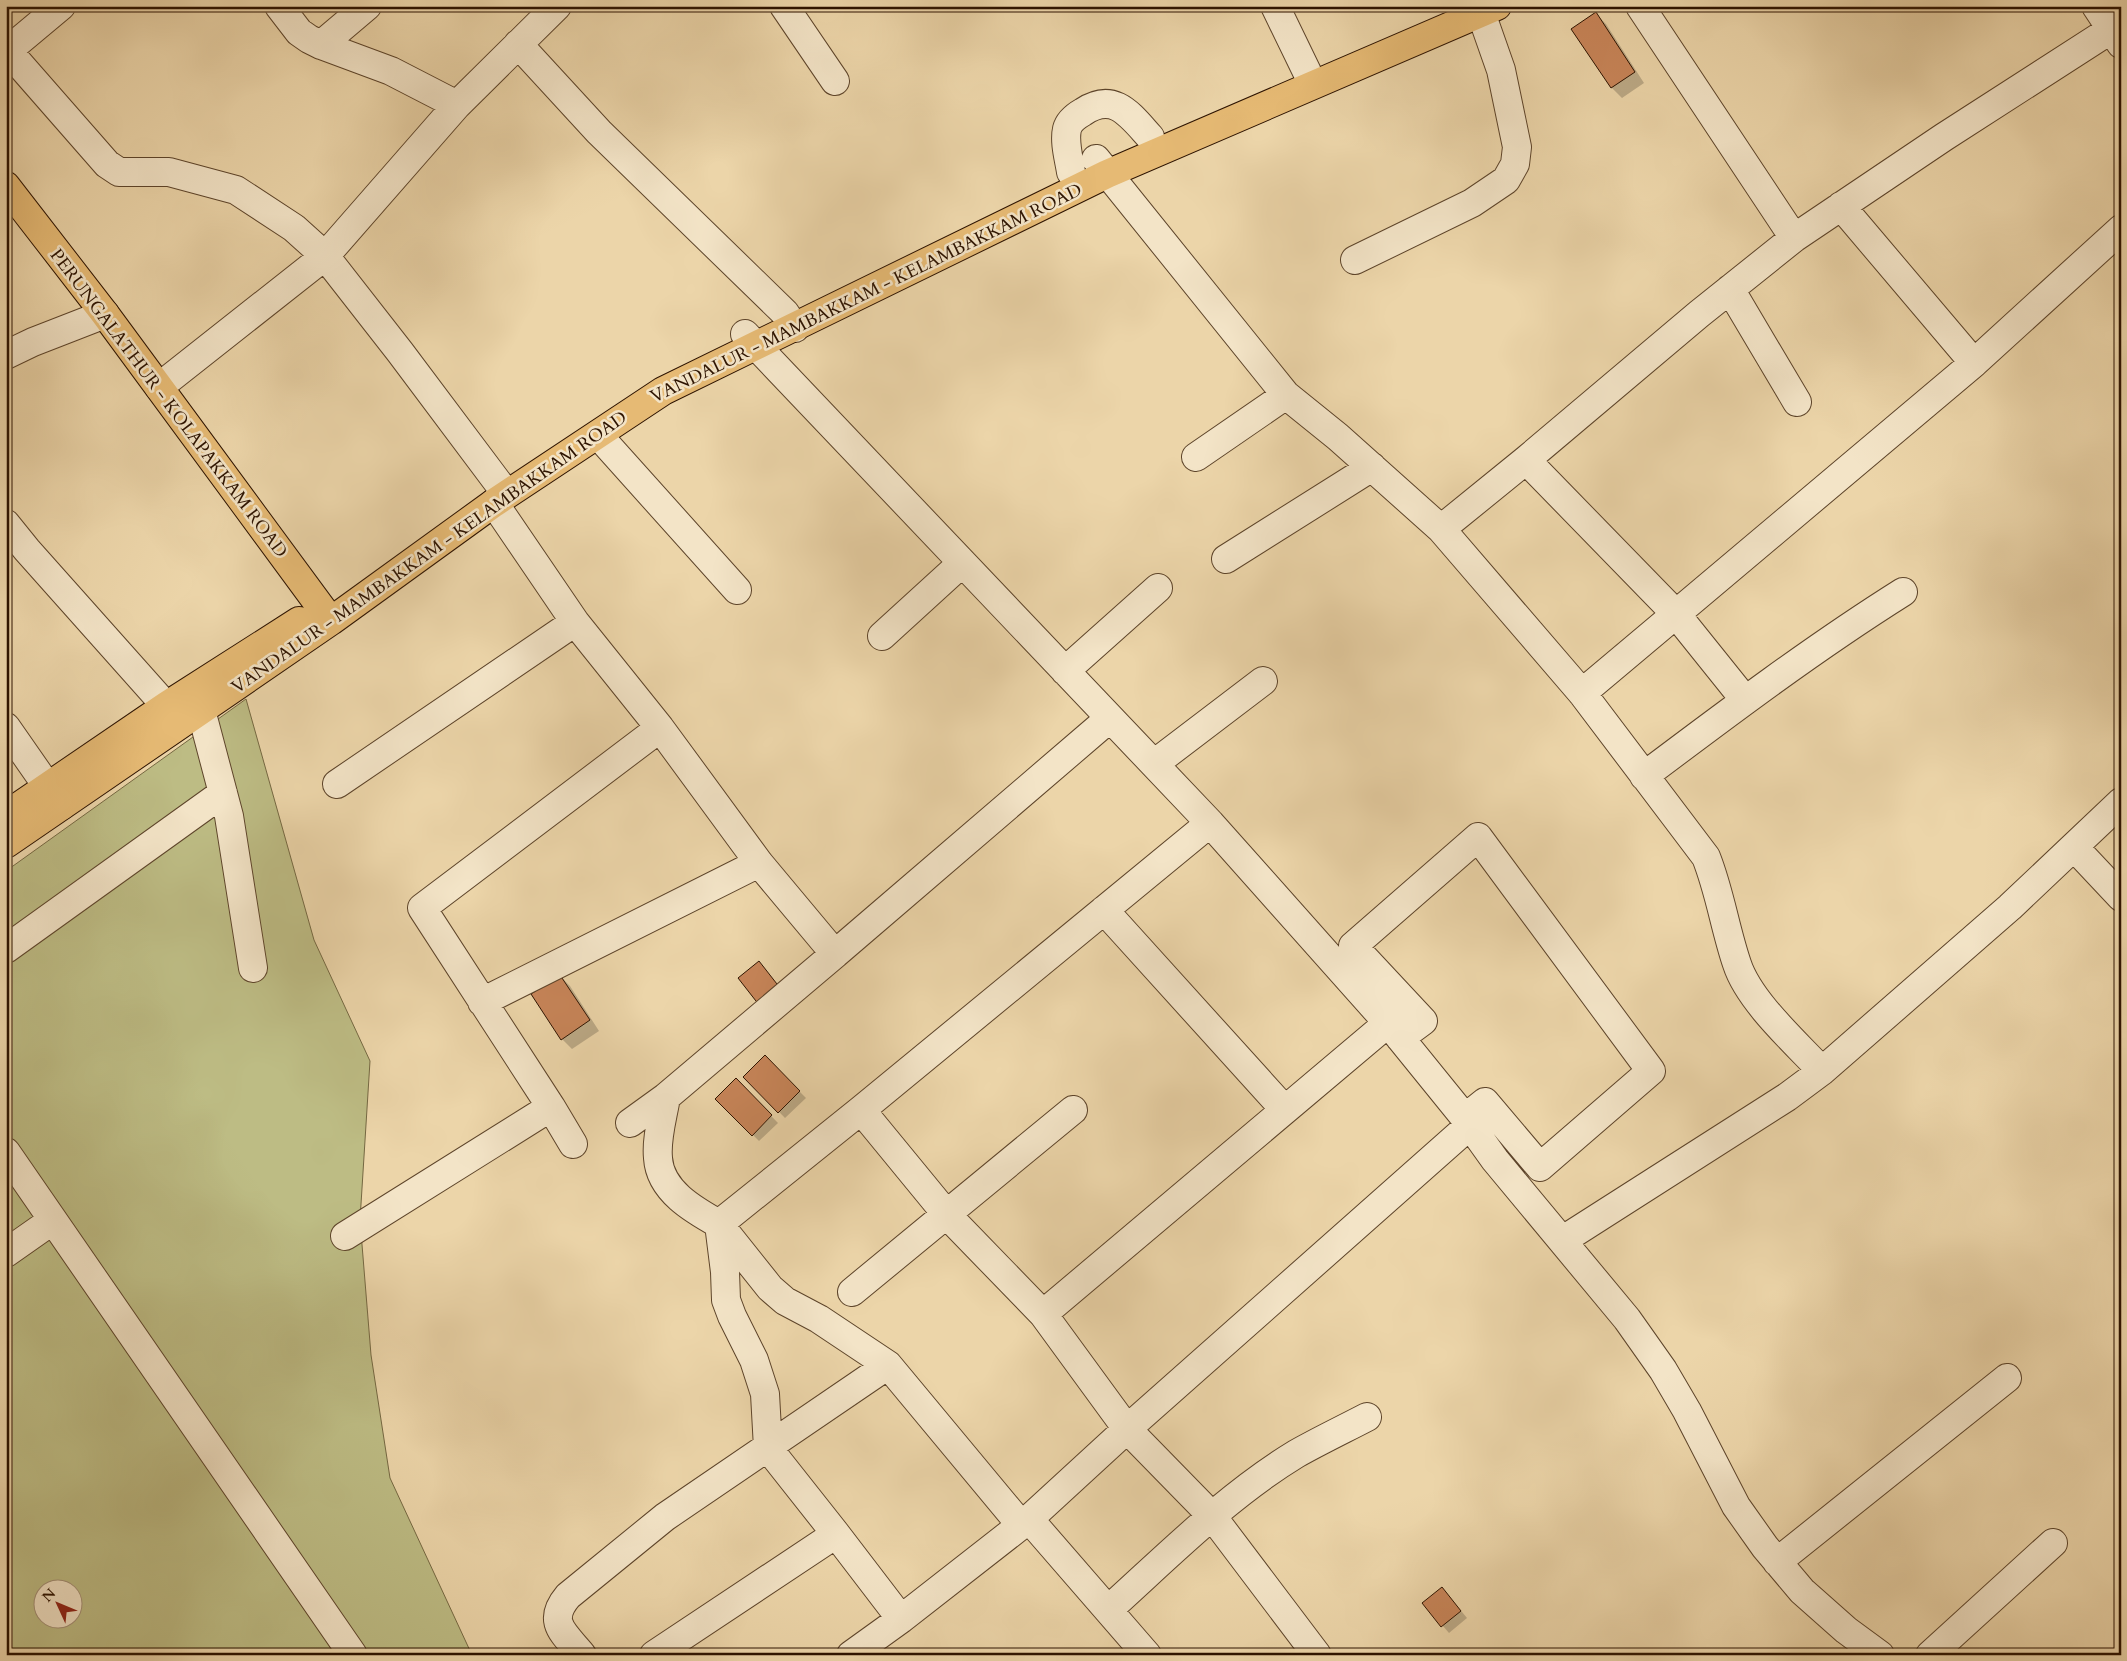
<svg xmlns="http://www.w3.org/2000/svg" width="2127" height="1661" font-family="Cardo,serif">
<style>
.green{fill:#bdbc84;stroke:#756842;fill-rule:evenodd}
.shadow{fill:#0003}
.building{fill:#c88559;stroke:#2d1300}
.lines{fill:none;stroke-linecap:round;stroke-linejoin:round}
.minor-casing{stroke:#5d442a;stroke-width:30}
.major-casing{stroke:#2d1300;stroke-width:30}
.minor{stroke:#f3e4c7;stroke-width:28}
.major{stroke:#e6ba74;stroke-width:28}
.labels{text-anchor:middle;stroke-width:5;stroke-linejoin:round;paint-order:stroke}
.street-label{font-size:18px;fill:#2d1300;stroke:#f3e4c7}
</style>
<rect width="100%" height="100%" fill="#ecd5a9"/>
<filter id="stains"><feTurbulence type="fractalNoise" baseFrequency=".004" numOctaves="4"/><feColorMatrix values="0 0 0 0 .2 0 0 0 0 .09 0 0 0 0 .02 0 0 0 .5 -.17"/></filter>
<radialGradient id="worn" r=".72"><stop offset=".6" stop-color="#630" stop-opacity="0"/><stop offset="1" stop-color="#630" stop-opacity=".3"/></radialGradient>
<path class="green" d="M246 699 314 940 370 1061 360 1220 371 1355 390 1478 472 1655H6V871ZM42 1588H72V1618H42Z"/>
<path class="shadow" d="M1596 14 1606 24 1644 83 1622 98 1612 88 1573 29Z
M560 976 570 986 599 1031 572 1049 562 1039Z
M765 1057 806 1098 785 1118 745 1077Z
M736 1080 778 1123 759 1141 717 1099Z
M1448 1595 1467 1618 1449 1633 1424 1604Z"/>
<path class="building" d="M1596 12 1635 72 1611 88 1571 29Z
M759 961 784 993 763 1010 738 978Z
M560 975 590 1020 561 1040 531 994Z
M765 1055 800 1091 778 1113 743 1077Z
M736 1078 772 1115 752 1136 715 1099Z
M1442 1587 1461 1611 1441 1627 1422 1603Z"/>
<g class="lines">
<g class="minor-casing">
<path id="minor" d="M279 6 299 32 309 39 321 45 391 71 457 105
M784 6 835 81
M1275 6 1307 72
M1640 6 1794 238
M2096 6 2121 44
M518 44 599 132 785 313 795 328
M321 45 367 6
M8 51 107 164 119 172H169L236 190 294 228 325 256 400 352 499 484
M6 52 61 6
M1096 159 1286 395 1338 437 1441 529 1582 693 1706 857C1720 892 1725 929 1737 964 1749 1001 1795 1042 1822 1071
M1071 172C1069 159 1064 142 1067 129 1069 121 1076 116 1083 112 1114 91 1130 115 1150 137
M1355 260 1472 203 1506 180 1515 164 1517 147 1501 70 1481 13
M1730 289 1797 402
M745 334 1210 823 1388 1023 1465 1118 1495 1160 1627 1319 1663 1370 1687 1411 1736 1506 1765 1547 1802 1591 1846 1630 1880 1655
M6 355 33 342 105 314
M1974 363 2121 229
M159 387 325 256 457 105 557 6
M598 435 737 590
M1196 457 1286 395
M1526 460 1676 614 1974 363 1841 206
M494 503 575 622 660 728 759 863 835 954 666 1097 630 1123
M6 524 27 550 166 706
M1441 529 1526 460 1699 314 1794 238 1944 137 2121 23
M1226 559 1372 467
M882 636 962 563
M1065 671 1158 588
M1582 693 1676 614 1745 700
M201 710 229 816 253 968
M6 727 61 806
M1154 764 1263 681
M1644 776C1729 712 1814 648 1903 592
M337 784 575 622
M2074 847 2121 897
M1104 910 1284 1109
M6 949 223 793
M835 954 1110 718
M482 1002 759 863
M1400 1038 1423 1021 1353 946 1478 837 1651 1071 1540 1167 1485 1102 1465 1118
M666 1097C663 1116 656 1138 658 1158 660 1191 694 1210 719 1224L861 1110 1210 823
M551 1107 573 1144
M861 1110 948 1216 1043 1314 1127 1429 1212 1516 1317 1655
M6 1152 353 1655
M345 1236 551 1107 422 908 660 728
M1563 1240 1787 1097 1822 1071 2010 907 2121 802
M6 1253 53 1220
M852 1292 1073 1110
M1043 1314 1388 1023
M836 1534 901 1619
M1777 1562 2007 1378
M1108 1610C1168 1556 1227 1496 1296 1454 1319 1441 1344 1429 1367 1417
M582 1655C564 1633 546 1622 568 1596L665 1517 888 1365
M654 1655 836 1534 768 1448 765 1394 754 1360 732 1316 726 1300 725 1272 719 1224 770 1288 785 1301 819 1319 888 1365 1021 1525
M851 1655 901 1619 1029 1519
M1147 1655 1029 1519 1127 1429 1470 1125
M1930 1655 2053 1543"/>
</g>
<g class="major-casing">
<path id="major" d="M6 186 105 314 331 621
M6 815 166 706 299 621
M6 844 331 621 494 503 663 391 1107 174 1497 6"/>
</g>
<use href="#minor" class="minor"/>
<use href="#major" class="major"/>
</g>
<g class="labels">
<g class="street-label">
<text transform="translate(866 293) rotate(-26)" y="6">VANDALUR - MAMBAKKAM - KELAMBAKKAM ROAD</text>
<text transform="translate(169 403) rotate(53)" y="6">PERUNGALATHUR - KOLAPAKKAM ROAD</text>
<text transform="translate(429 552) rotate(-35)" y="6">VANDALUR - MAMBAKKAM - KELAMBAKKAM ROAD</text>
</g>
</g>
<rect width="2127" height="1661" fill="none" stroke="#ecd5a9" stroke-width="25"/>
<rect x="8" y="8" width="2112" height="1646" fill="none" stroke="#2d1300" stroke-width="2.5"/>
<rect x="12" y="12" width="2102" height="1636" fill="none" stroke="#2d1300"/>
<g transform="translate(58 1604) rotate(314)"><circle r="24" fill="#f3e4c7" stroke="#a49077"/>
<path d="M0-4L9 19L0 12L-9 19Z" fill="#8f2418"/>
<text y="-8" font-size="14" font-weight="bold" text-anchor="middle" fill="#2d1300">N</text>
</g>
<rect width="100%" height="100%" filter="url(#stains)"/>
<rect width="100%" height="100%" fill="url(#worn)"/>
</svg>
